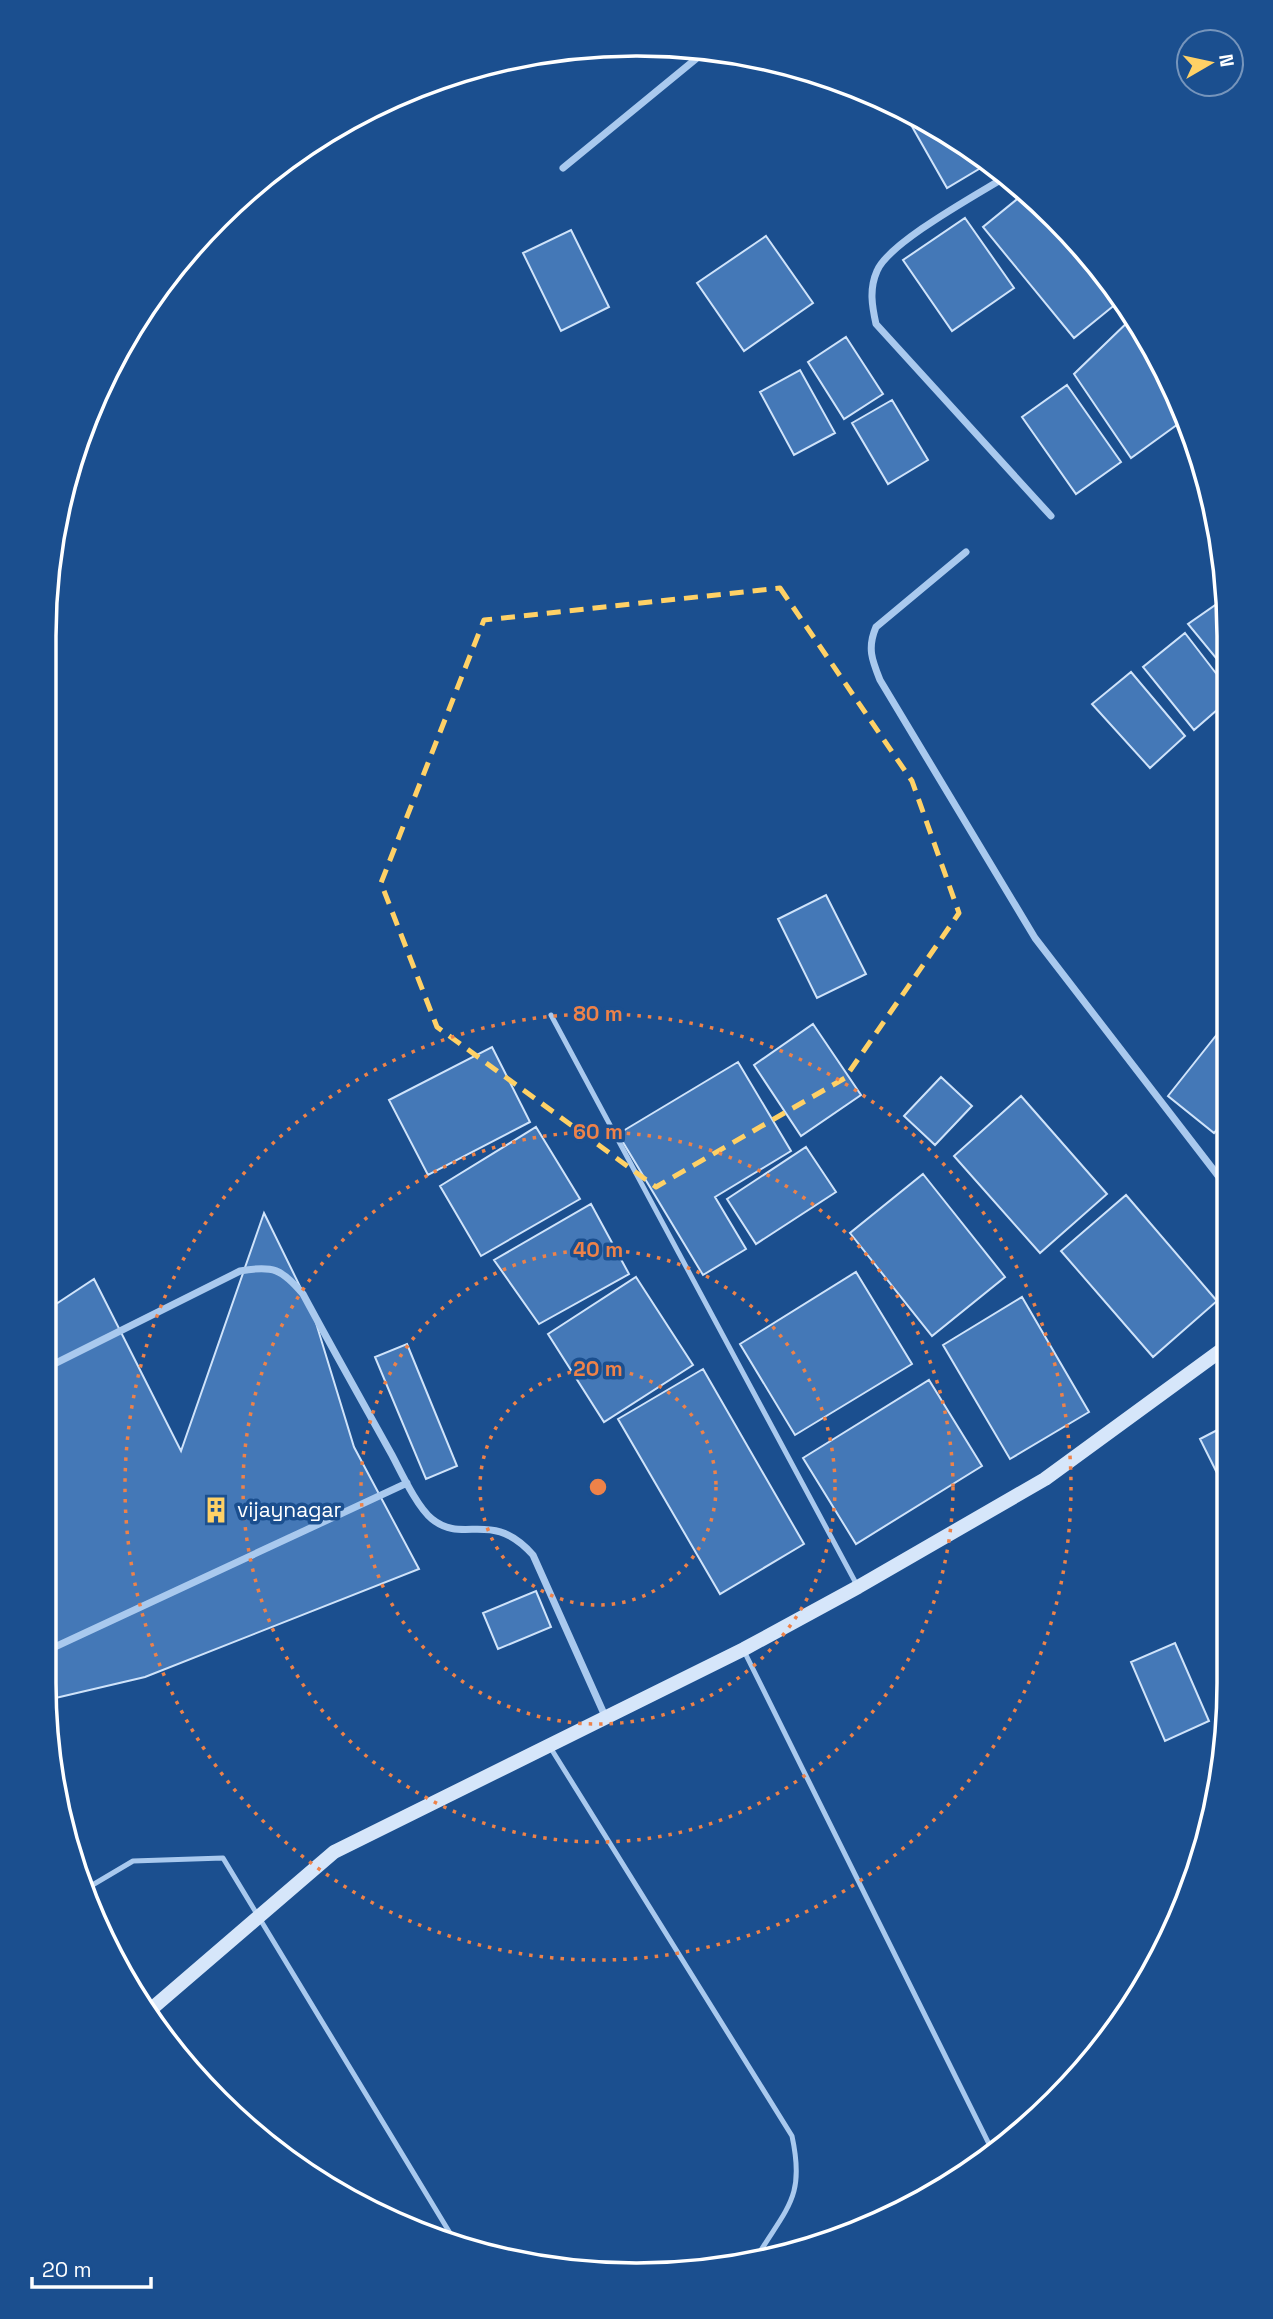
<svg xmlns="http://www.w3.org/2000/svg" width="1273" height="2319" font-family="'Space Grotesk',sans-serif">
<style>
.building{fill:#4478b7;stroke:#cfe3fa;stroke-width:2}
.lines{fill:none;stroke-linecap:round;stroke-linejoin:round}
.lane{stroke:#a9c9ee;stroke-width:5}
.street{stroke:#a9c9ee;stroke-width:7}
.secondary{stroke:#d6e6fa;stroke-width:14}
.marked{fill:none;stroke:#ffd166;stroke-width:5;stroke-dasharray:14 9;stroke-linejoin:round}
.ring{fill:none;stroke:#ee8249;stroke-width:3.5;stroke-dasharray:3.5 7}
.labels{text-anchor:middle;stroke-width:7;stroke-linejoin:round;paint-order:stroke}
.poi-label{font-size:21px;fill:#fff;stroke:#1b4f8f;text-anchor:start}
.rim{fill:none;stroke:#fff;stroke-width:3.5}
.centre{fill:#ee8249;stroke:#1b4f8f;stroke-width:3.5}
.ring-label{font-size:21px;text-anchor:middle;font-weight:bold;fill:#ee8249;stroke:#1b4f8f;stroke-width:7;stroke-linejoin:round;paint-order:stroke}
</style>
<rect width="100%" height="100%" fill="#1b4f8f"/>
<path class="building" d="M902 109 933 123 989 163 947 188Z
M1027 191 1122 299 1074 338 983 227Z
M965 218 1014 288 952 331 903 260Z
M571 230 609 307 561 331 523 253Z
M766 236 813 303 744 351 697 283Z
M1134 316 1185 419 1131 458 1074 374Z
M846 337 883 394 844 419 808 362Z
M800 370 835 433 794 455 760 392Z
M1067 385 1121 462 1076 494 1022 417Z
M892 400 928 460 888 484 852 423Z
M1224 599 1225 669 1188 624Z
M1185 633 1225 685V703L1194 730 1143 667Z
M1131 672 1185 736 1150 768 1092 704Z
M826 895 866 974 817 998 778 919Z
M1226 1023V1118L1214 1133 1168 1096Z
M813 1024 861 1095 801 1136 754 1065Z
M492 1047 530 1122 428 1175 389 1100Z
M738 1062 791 1151 715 1197 746 1249 703 1275 618 1134Z
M941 1077 972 1106 935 1145 904 1116Z
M1021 1096 1107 1194 1040 1253 954 1156Z
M536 1127 580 1199 481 1256 440 1186Z
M806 1147 836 1192 756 1244 727 1199Z
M923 1174 1005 1277 932 1336 850 1233Z
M1126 1195 1217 1301 1153 1357 1061 1251Z
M591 1204 629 1274 539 1324 494 1260Z
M264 1213 313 1313 354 1447 419 1569 145 1677 47 1700 44 1682V1312L94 1279 181 1451Z
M856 1272 912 1364 795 1435 740 1344Z
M636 1277 693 1365 604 1422 548 1334Z
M1022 1297 1089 1412 1010 1459 943 1345Z
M407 1344 457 1466 426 1479 375 1357Z
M703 1369 804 1544 720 1594 618 1419Z
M929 1380 982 1466 856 1544 803 1458Z
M1227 1425V1493L1200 1439Z
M536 1591 551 1627 498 1649 483 1613Z
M1175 1643 1209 1721 1165 1741 1131 1662Z"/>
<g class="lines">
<path class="lane" d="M551 1015 858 1587
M744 1651 992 2150
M550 1747 792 2136C805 2196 788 2206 758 2255
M84 1890 133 1861 223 1858 456 2243"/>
<path class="street" d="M563 168 708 49
M1007 176C978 194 888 243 877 271 869 289 872 306 876 324L1051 516
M966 552 876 627C867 648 872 660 880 680L1035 938 1226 1186
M44 1369 240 1271C273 1265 282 1269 303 1294 332 1348 362 1401 392 1455 401 1472 417 1507 432 1519 464 1545 491 1508 533 1555L605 1716
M44 1652 407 1483"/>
<path class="secondary" d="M149 2011 334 1852 744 1649 858 1587 1045 1479 1227 1346"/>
</g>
<path class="marked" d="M780 588 912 781 959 913 845 1078 656 1187 437 1027 381 883 484 620Z"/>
<g class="ring">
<circle cx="598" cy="1487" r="118"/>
<circle cx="598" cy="1487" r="237"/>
<circle cx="598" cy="1487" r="355"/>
<circle cx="598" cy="1487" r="473"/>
</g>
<defs>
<g id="building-bare" transform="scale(2.1)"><path d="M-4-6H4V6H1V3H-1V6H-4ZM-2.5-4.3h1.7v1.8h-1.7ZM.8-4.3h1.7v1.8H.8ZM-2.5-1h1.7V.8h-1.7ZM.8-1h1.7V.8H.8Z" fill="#ffd166" stroke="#1b4f8f" stroke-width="2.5" paint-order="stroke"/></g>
</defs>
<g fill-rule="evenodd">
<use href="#building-bare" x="216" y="1510"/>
</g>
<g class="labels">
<g class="poi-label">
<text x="237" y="1517">vijaynagar</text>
</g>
</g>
<path d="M0 0H1273V2319H0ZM636 56H637A580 580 0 0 1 1217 636V1683A580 580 0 0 1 637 2263H636A580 580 0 0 1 56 1683V636A580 580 0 0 1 636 56Z" fill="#1b4f8f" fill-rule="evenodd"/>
<path class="rim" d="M636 56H637A580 580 0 0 1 1217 636V1683A580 580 0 0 1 637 2263H636A580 580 0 0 1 56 1683V636A580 580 0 0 1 636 56Z"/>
<circle cx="598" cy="1487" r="10" class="centre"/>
<g class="ring-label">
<text x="598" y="1021">80 m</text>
<text x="598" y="1139">60 m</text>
<text x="598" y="1257">40 m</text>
<text x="598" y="1376">20 m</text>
</g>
<g transform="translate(1210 63) rotate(81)"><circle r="33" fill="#1b4f8f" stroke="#7695bc" stroke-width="2"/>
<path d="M0-5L12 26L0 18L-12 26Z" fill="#ffd166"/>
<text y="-10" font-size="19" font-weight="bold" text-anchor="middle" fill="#ffffff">N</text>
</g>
<path d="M32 2277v10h119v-10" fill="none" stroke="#ffffff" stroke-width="3.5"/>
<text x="42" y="2277" font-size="21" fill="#ffffff" stroke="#1b4f8f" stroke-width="5" paint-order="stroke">20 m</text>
</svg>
